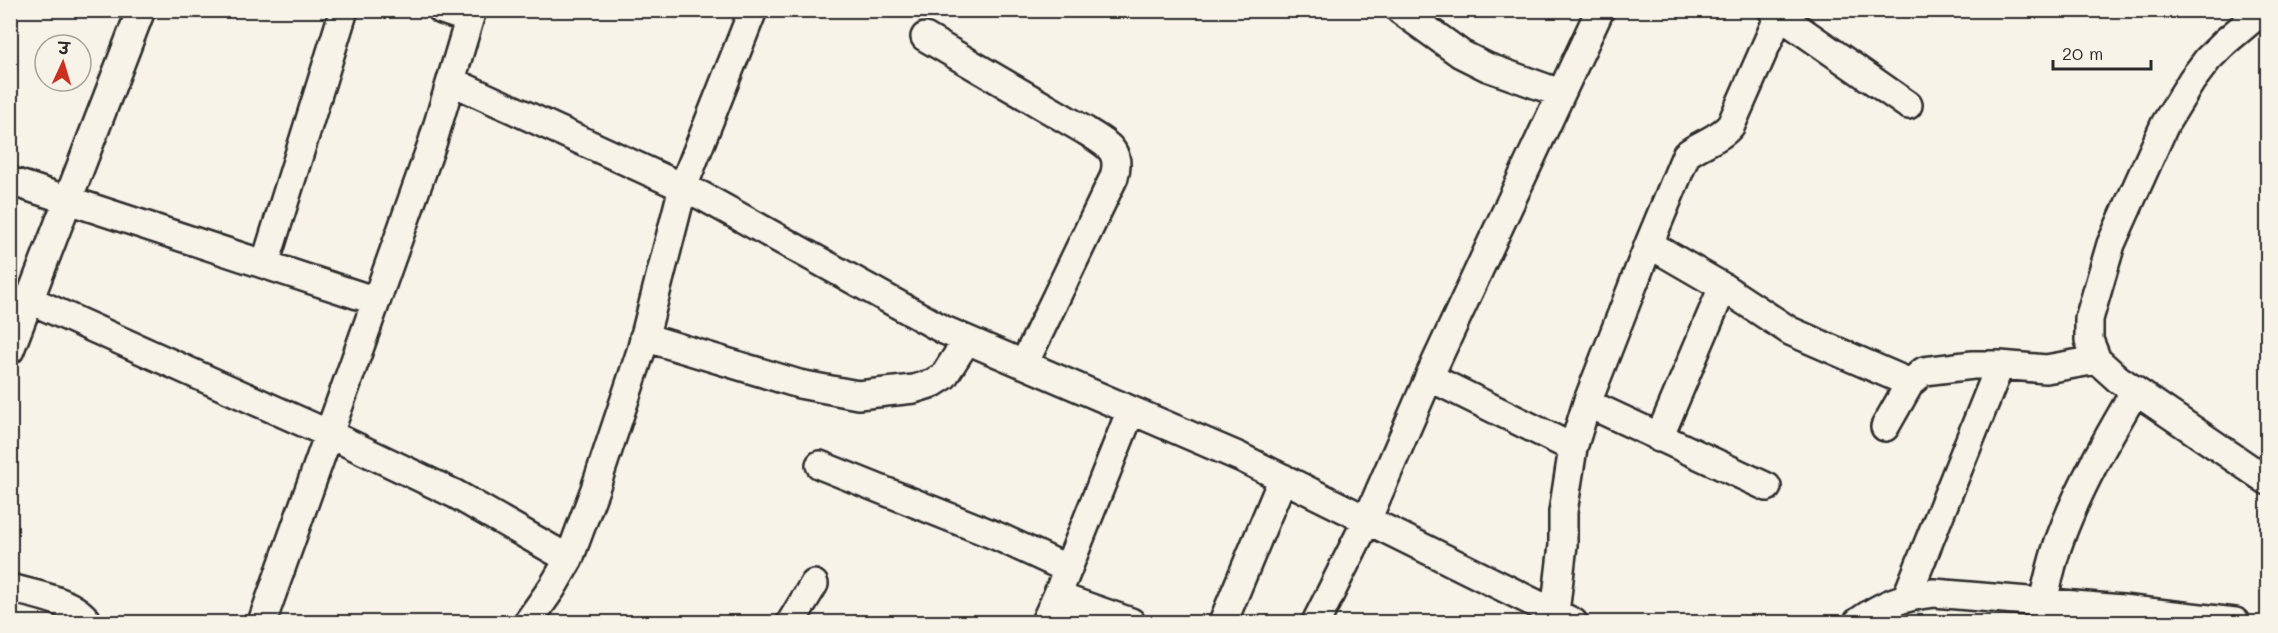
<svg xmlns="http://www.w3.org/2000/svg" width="2278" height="633" font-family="Mali,'Playpen Sans Deva',sans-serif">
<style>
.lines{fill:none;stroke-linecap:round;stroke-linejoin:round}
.minor-casing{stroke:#2b2b2b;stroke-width:32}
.minor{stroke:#f7f3e8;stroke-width:27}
</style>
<rect width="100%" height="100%" fill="#f7f3e8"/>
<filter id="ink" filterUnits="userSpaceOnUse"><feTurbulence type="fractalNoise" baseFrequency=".0167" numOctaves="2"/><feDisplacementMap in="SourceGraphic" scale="12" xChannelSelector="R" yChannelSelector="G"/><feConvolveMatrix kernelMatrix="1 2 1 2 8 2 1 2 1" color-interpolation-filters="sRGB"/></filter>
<g filter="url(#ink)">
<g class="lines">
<g class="minor-casing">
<path id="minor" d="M442 10 469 19
M1400 10 1461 54 1487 67 1560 93
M1772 10 1908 105
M2263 10 2225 42 2208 59 2192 80 2165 124 2111 244 2089 319V340L2097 360 2118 379 2268 481
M925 37 1086 131C1106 144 1122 150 1114 177L1024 364
M451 81 702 196 944 330 1240 457 1573 622
M10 181 376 301
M1649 244 1723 287 1790 331 1910 383
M265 264 344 10
M30 300 329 434 455 494 569 559
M644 337 799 384 858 395 914 389 933 383 944 376 967 340
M10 350 141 10
M1429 377 1573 448
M1587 403 1767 487
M1885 427 1910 383 1924 371 1973 365H2000L2046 369 2097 360
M1659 438 1723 287
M820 465 999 537 1068 569
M10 588C35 595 73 600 88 622
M1057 596 1131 622
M1907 596 2000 365
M2043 602C2048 581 2052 560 2060 539 2079 487 2107 439 2135 391
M1555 613 1563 545V512L1573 448 1587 403 1649 244 1686 155C1700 143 1719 140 1731 125L1779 16
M262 622 432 144 472 10
M528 622 552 588 569 559 595 489 641 351 683 187 753 10
M791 622 814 584
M1045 622 1057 596 1131 410
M1223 622 1283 478
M1316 622 1367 520 1429 377 1600 10
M1858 622C1883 604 1904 596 1934 593L2122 609 2235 622"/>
</g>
<use href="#minor" class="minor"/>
</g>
</g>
<rect width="2278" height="633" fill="none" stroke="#f7f3e8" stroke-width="36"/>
<rect x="18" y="18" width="2242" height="597" fill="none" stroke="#2b2b2b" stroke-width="2" filter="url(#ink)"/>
<g transform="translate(63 63) rotate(4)"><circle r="28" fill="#f7f3e8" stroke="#a5a39c" stroke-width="1.5"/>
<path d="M0-4.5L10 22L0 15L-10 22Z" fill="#c8321e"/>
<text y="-9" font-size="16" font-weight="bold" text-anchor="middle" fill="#2b2b2b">उ</text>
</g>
<path d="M2053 60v9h98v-9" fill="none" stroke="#2b2b2b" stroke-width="3"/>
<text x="2062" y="60" font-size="18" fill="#2b2b2b" stroke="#f7f3e8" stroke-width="4.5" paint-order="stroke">20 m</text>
</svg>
